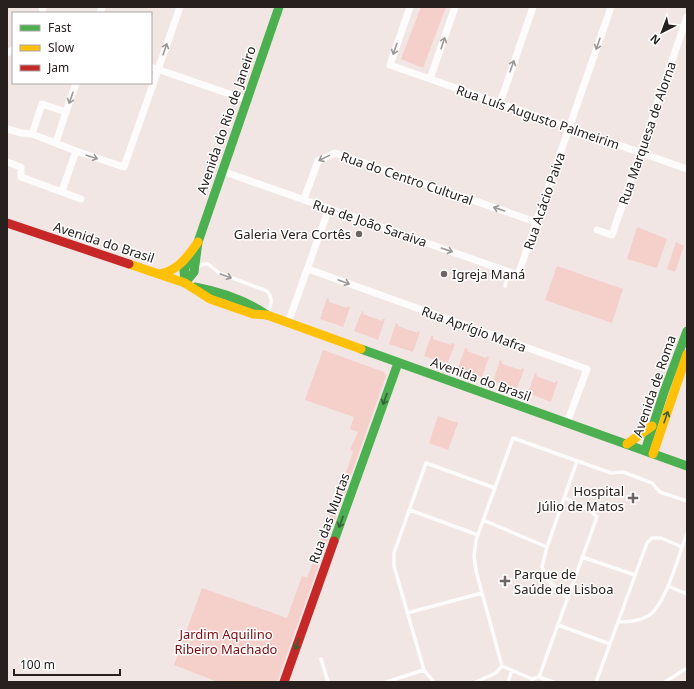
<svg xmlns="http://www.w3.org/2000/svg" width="694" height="689" font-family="'Noto Sans',sans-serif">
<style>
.green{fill:#f5cfca}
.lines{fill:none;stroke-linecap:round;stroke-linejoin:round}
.lane{stroke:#fdfbfb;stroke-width:3.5}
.street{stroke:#fdfbfb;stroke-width:7}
.fast{stroke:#4caf50;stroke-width:9}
.slow{stroke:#ffc107;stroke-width:9}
.jam{stroke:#c62828;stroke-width:9}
.oneway{stroke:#9d9898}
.oneway2{stroke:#386035}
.poi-dot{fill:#6e6564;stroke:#fff;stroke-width:1.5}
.labels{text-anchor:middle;stroke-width:3;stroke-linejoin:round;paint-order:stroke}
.street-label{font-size:13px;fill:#27201f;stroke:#fff}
.poi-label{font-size:13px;fill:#27201f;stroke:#fff;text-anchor:end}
.park-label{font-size:13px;fill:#7a090d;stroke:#fff}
</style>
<rect width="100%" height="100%" fill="#f1e6e4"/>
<path class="green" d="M421 7H446L423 68 401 59Z
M637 227 667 239 657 268 627 259Z
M676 242 684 246 675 272 667 269Z
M557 266 623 289 612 323 545 300Z
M327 298 329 299V302L347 308 348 306 350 307 343 327 320 319Z
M362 311 364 312 363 314 382 321 383 319H385L378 340 354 331Z
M396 323 398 324V326L417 333 418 331 420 332 413 352 389 344Z
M431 336H433V339L451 345 452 343 455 344 447 364 424 356Z
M465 348 468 349 467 351 486 358 487 356 489 357 482 377 458 368Z
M323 350 384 372 386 376 277 682H218L174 665 202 588 287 618 302 576 307 578 349 464 353 451 350 450 358 432 350 429 354 417 305 400Z
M500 360 502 361V364L521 370 522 368 524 369 517 389 493 381Z
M535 373 537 374 536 376 555 383 556 381H558L551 402 528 393Z
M438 416 458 423 448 450 429 443Z"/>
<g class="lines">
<path class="lane" d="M197 268 203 264H208L219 273 267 291C274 299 271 305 267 314
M505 286 509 272
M410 510 478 535
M483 520 547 547
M582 557 635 575
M668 586 687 594
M567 598 548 580 542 567 547 547 577 461
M407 613 482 593
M618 622C628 622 639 621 648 616 666 605 679 554 687 533
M558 625 610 644
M321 659 328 682
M539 677 553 682
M532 679 539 677 597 517 588 509 565 498
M386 682 424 670
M434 682 424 670 394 566V553L426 463 495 488
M476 682 496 673 502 666
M508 682 512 670
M532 682V679L502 666 476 571 474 556 476 540 513 438 611 473 623 472 652 483 660 492 687 501
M596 682 647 543 652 538H661L682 547
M665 682 687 668"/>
<path class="street" d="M42 7 43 13
M410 7 390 65 687 169
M100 13 102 7
M7 53 13 50
M151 67 247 100
M430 79 455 7
M500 103 533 7
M66 112 76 83
M7 129 22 133 32 134
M56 142 66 112 42 104 32 134 76 151 124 167 180 7
M7 162 21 167V177L81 199
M222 171 518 275 611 7
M62 191 76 151
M304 199 318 161 335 153 536 222
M597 230 612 235 687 17
M308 269 587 369 567 423
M288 323 329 208"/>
<path class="fast" d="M185 283 194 272 198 242 279 7
M185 283 184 271 189 256
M195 287C221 292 245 300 267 315
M361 349 687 466
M645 451 664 392 687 331
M334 541 398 363"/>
<path class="slow" d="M129 264 185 283 210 299 253 314 267 315 361 349
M160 274C178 271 188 256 198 242
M627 444 652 426
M653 454 687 354"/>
<path class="jam" d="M7 223 129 264
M284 682 334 541"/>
</g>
<defs><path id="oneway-shaft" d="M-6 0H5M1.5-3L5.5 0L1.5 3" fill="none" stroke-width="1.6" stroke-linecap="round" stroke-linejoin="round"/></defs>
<g class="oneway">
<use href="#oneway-shaft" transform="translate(443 43) rotate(-71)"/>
<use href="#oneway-shaft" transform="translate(598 44) rotate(109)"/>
<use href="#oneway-shaft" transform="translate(165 49) rotate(-71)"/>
<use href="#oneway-shaft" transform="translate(395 49) rotate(109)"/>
<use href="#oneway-shaft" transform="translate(512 66) rotate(-71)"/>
<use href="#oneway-shaft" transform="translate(71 98) rotate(109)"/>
<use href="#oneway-shaft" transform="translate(92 157) rotate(18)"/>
<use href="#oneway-shaft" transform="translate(324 158) rotate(154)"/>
<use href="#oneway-shaft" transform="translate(499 209) rotate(-161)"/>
<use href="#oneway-shaft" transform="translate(447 250) rotate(19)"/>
<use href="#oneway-shaft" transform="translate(226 276) rotate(20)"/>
<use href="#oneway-shaft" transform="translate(344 282) rotate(20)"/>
</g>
<g class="oneway2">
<use href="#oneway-shaft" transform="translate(385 399) rotate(110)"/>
<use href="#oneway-shaft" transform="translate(666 417) rotate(-71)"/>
<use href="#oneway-shaft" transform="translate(341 522) rotate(110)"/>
<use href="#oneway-shaft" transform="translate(297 644) rotate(110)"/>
</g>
<g class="poi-dot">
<circle cx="359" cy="234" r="4"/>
<circle cx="444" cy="274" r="4"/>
<path d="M631 492h4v4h4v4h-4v4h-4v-4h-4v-4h4z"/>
<path d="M503 575h4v4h4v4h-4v4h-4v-4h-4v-4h4z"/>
</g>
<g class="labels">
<g class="street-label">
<text transform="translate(538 117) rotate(19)" y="5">Rua Luís Augusto Palmeirim</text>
<text transform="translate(226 120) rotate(-71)" y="5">Avenida do Rio de Janeiro</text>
<text transform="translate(647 133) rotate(-71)" y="5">Rua Marquesa de Alorna</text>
<text transform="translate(407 178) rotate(19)" y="5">Rua do Centro Cultural</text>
<text transform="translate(544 201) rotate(-71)" y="5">Rua Acácio Paiva</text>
<text transform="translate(370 223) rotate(19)" y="5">Rua de João Saraiva</text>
<text transform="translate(104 242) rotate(18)" y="5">Avenida do Brasil</text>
<text transform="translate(474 329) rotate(20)" y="5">Rua Aprígio Mafra</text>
<text transform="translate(481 379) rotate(20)" y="5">Avenida do Brasil</text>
<text transform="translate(654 386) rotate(-71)" y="5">Avenida de Roma</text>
<text transform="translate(329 518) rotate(-70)" y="5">Rua das Murtas</text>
</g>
<g class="poi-label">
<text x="351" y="239">Galeria Vera Cortês</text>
<text x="452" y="279" text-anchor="start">Igreja Maná</text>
<text x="624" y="496">Hospital<tspan x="624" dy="15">Júlio de Matos</tspan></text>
<text x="514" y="579" text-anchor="start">Parque de<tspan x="514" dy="15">Saúde de Lisboa</tspan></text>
</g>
<g class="park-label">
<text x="226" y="639">Jardim Aquilino<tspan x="226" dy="15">Ribeiro Machado</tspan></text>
</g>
</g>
<rect width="694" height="689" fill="none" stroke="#27201f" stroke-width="16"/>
<rect x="12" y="12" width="140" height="72" fill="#ffffff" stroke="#a9a6a5"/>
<rect x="20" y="25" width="20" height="6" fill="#4caf50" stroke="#a9a6a5"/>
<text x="48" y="32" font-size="12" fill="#27201f">Fast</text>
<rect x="20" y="45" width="20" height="6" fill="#ffc107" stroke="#a9a6a5"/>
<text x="48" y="52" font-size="12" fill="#27201f">Slow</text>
<rect x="20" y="65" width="20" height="6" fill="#c62828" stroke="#a9a6a5"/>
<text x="48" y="72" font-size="12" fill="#27201f">Jam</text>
<g transform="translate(662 32) rotate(222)" stroke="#ffffff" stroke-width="3" paint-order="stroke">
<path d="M0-3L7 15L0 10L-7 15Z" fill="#27201f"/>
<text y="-6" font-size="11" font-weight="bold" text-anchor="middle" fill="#27201f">N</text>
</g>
<path d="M14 669v6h106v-6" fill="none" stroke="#27201f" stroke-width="2"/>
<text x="20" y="669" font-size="12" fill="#27201f" stroke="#ffffff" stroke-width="3" paint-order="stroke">100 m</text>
</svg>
